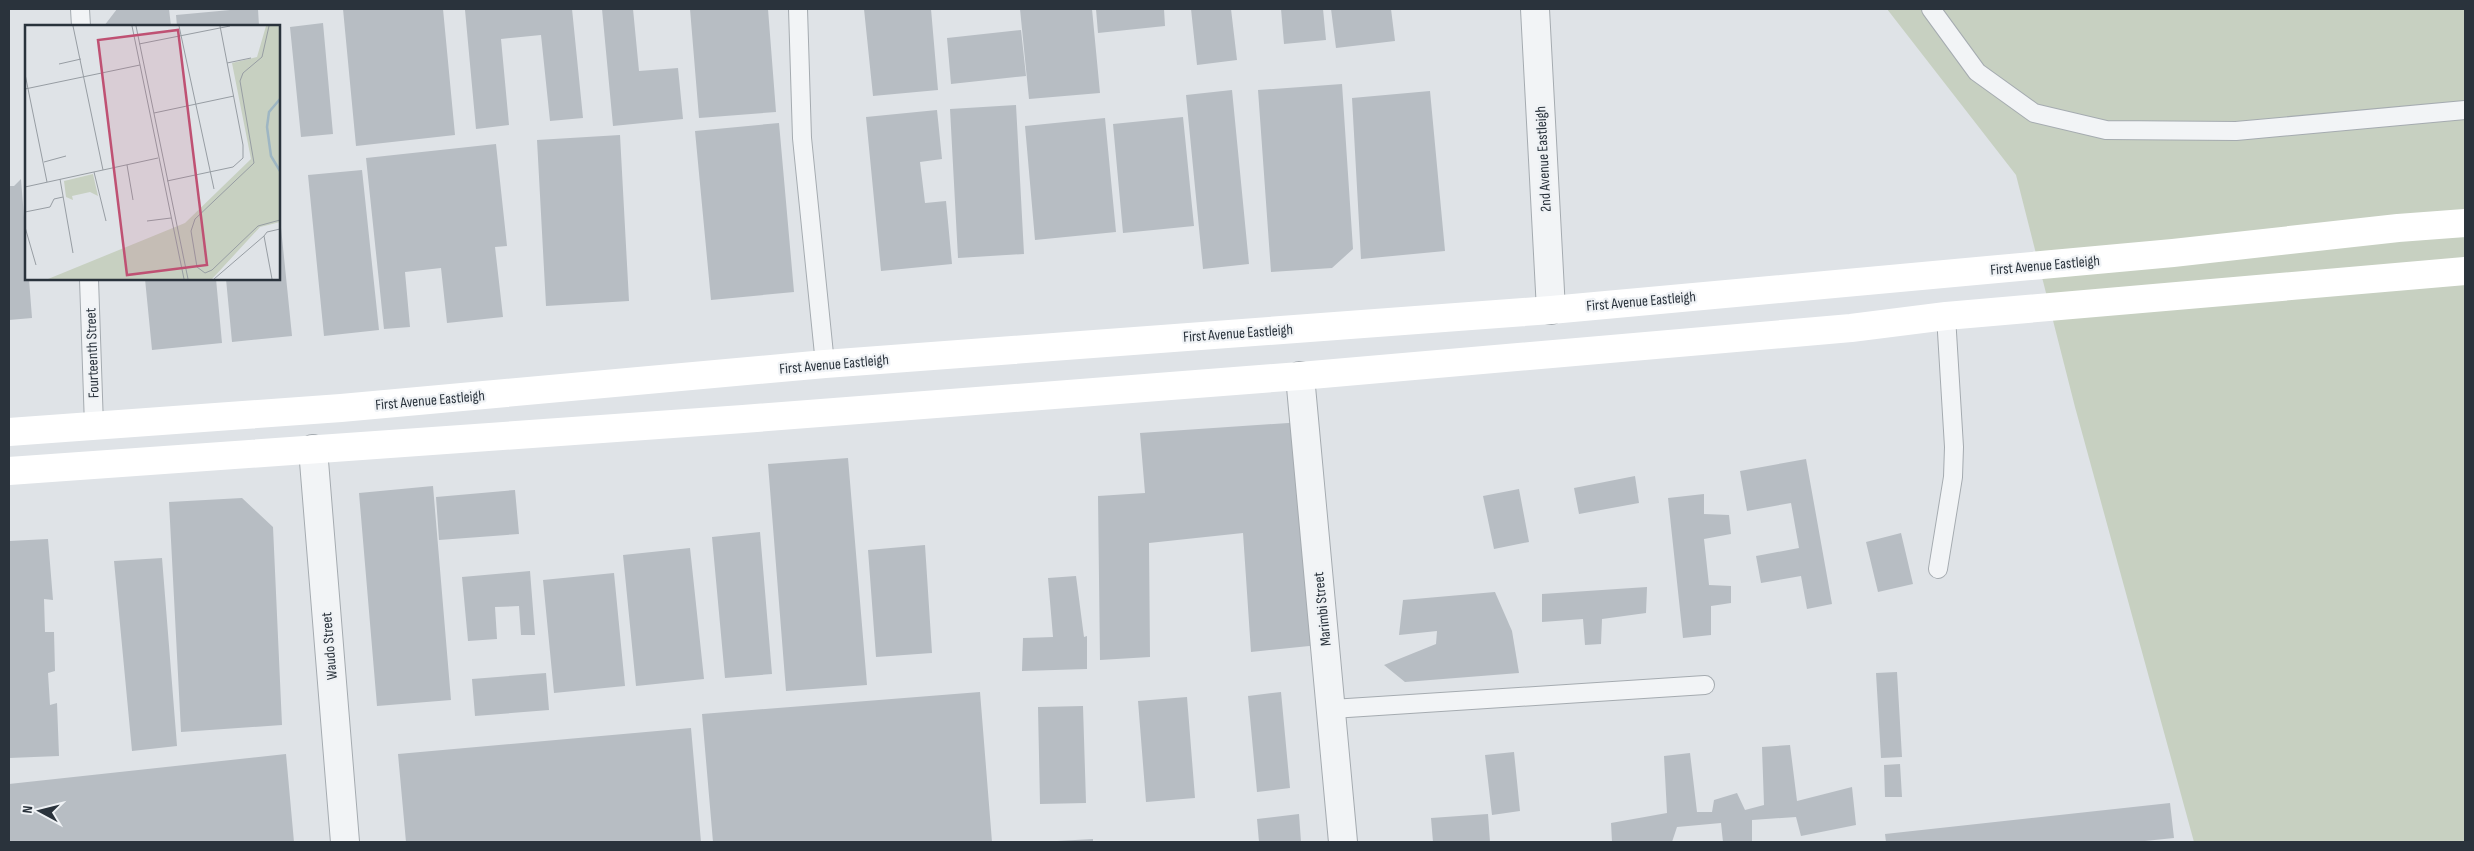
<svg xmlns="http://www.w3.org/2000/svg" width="2474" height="851" font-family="'Sofia Sans Condensed',sans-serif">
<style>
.green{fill:#c7d0c1}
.building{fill:#b7bdc3}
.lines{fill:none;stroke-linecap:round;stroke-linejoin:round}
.service-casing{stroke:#a5abb0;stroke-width:20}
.minor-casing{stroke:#a5abb0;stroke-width:30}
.tertiary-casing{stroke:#a5abb0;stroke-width:30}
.service{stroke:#f2f4f6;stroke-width:18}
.minor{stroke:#f2f4f6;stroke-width:28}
.tertiary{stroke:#f2f4f6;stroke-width:28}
.secondary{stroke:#fff;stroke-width:28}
.labels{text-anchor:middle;stroke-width:4.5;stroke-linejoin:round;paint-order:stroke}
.street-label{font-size:15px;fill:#2a333c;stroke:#eff2f5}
.inset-river{fill:none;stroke:#9eb6c3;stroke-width:2.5}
.inset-road{fill:none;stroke:#979da3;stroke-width:1}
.view{fill:#bf5173;fill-opacity:0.15;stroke:#bf5173;stroke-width:2.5}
.inset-edge{fill:none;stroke:#2a333c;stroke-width:2.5}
</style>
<rect width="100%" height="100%" fill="#dfe3e7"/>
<path class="green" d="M1887 9H2465V842H2194L2075 407 2016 175Z"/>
<path class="building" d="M117 9H169L171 26H104Z
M241 9H258L259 26H177L176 15Z
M343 9H443L455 135 356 146Z
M482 9H572L583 118 550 121 541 35 501 39 509 125 476 129 465 10Z
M602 9H633L639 71 678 68 683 119 613 126Z
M690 9H768L776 112 699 118Z
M864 9H931L938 90 873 96Z
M1020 9H1092L1100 93 1029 99Z
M1096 9H1164L1165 26 1098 33Z
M1191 9H1231L1237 60 1197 65Z
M1281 9H1323L1326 40 1284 44Z
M1331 9H1391L1395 41 1336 48Z
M323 23 333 134 301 137 290 27Z
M1021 30 1026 76 951 84 947 38Z
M1342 84 1353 249 1332 268 1271 272 1258 90Z
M1232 90 1249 264 1203 269 1186 95Z
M1430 91 1445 251 1361 259 1352 98Z
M1016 105 1024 254 958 258 950 109Z
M937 110 942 159 920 162 925 203 946 201 952 264 881 271 866 117Z
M1183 117 1194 226 1123 233 1113 124Z
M1105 118 1116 232 1035 240 1025 126Z
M779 123 794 292 711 300 695 131Z
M620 135 629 301 546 306 537 140Z
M496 144 507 246 495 247 503 317 447 323 441 268 405 272 410 327 384 329 366 158Z
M362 170 379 330 324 336 308 175Z
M21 179 26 243V279H29L32 318 9 320V186H14Z
M279 208 292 336 232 342 226 279H279Z
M145 279H216L222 343 152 350Z
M1303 422 1319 645 1251 652 1243 533 1149 543 1150 657 1100 660 1098 496 1145 493 1140 433Z
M848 458 867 685 786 691 768 464Z
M1806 459 1832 604 1807 609 1801 576 1761 583 1756 556 1799 548 1791 503 1747 511 1740 471Z
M1635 476 1639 503 1579 514 1574 488Z
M433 486 451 700 377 706 359 493Z
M1519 489 1529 542 1494 549 1483 496Z
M515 490 519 534 439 540 436 497Z
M1704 494V514L1729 515 1731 534 1704 539 1709 585 1731 586V603L1711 606V635L1683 638 1668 498Z
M242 498 273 527 282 725 181 732 169 502Z
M760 532 772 674 725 678 712 537Z
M1901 533 1913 584 1878 592 1866 542Z
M48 539 53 600 44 599 45 632H54L55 671 48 673 50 705 57 703 59 756 9 758V541Z
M925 545 932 653 876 657 868 550Z
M690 548 704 679 636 686 623 555Z
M162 558 177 746 132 751 114 561Z
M530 571 535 635H521L519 606 495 607 497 639 468 641 462 577Z
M614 573 625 686 554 693 543 580Z
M1076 576 1084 637 1087 636V669L1022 671 1023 638 1053 637 1048 578Z
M1647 587 1646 613 1602 619 1601 644 1585 645 1583 619 1542 622V594Z
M1495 592 1512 631 1519 673 1405 682 1384 665 1436 644 1437 631 1399 635 1403 600Z
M1897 672 1902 757 1881 758 1876 673Z
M546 673 549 710 475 716 472 679Z
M980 692 992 842H713L702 714Z
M1281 692 1290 788 1257 792 1248 696Z
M1187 697 1195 798 1146 802 1138 701Z
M1083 706 1086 803 1040 804 1038 707Z
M691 728 701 842H406L398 754Z
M1790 745 1797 801 1852 787 1856 825 1801 836 1796 817 1752 820V842H1723L1721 823 1677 827 1672 842H1612L1611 823 1667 813 1664 756 1690 753 1697 812H1712L1714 800 1737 793 1745 810 1764 805 1762 747Z
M1514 752 1520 811 1492 815 1485 755Z
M286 754 294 842H9V784Z
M1900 764 1902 797H1885L1884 765Z
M2170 803 2174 838 2135 842H1886L1885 834Z
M1299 814 1301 842H1259L1257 819Z
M1488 814 1490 842H1433L1431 818Z
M1093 839V842H1057V841Z"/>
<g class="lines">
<g class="service-casing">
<path id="service" d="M80 9 81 26
M798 9 802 138 825 364
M1931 9 1977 72 2034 113 2106 130 2236 131 2465 110
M89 279 94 426
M1938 569 1953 477 1954 447 1946 316
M1332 709 1705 685"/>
</g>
<g class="minor-casing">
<path id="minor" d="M1300 376 1343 842
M313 449 345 842"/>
</g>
<g class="tertiary-casing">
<path id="tertiary" d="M1535 9 1551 310"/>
</g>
<use href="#service" class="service"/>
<use href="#minor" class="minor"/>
<use href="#tertiary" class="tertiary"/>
<path class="secondary" d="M9 432 341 408 825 364 1551 310 2173 253 2398 228 2465 223
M9 471 743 419 1300 376 1851 328 1946 316 2465 271"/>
</g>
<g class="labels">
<g class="street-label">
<text transform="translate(1543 159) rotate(-93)" y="5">2nd Avenue Eastleigh</text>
<text transform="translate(2045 265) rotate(-5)" y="5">First Avenue Eastleigh</text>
<text transform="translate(1641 301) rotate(-5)" y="5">First Avenue Eastleigh</text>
<text transform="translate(1238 333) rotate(-4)" y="5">First Avenue Eastleigh</text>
<text transform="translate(92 353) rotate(-92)" y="5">Fourteenth Street</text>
<text transform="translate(834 364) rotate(-5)" y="5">First Avenue Eastleigh</text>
<text transform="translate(430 400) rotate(-5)" y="5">First Avenue Eastleigh</text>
<text transform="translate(1322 609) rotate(-96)" y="5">Marimbi Street</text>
<text transform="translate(329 646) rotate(-95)" y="5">Waudo Street</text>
</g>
</g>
<g transform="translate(25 25)">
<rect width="255" height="255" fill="#dfe3e7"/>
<path d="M241 1H255V197L235 202 187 254H23L160 198 226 134 207 38 232 32ZM68 149 73 171 65 167 47 171 48 175 41 172 39 156Z" fill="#c7d0c1"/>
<path class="inset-river" d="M255 74 244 87 242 102 246 131 255 146"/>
<path class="inset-road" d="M48 1 78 145M107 1 159 254M111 1 163 254M154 1 189 164M244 1 237 32 218 48 215 56 229 138 170 194 166 206 172 242 180 248 187 245 233 201 255 195M114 19 205 1M202 38 226 33M34 39 56 34M0 49 22 157M0 64 115 40M129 88 209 71M19 137 41 131M102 140 108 175M69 147 81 196M35 154 48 228M142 156 208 142 218 133V120L195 1M0 162 133 133M0 187 25 182 29 174 38 172M122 196 146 193M0 202 11 240M189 254 239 211M247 254 239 211 242 207 255 204"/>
<path class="view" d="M153 5 182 240 102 250 73 15Z"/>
<rect width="255" height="255" class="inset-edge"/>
</g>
<rect width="2474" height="851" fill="none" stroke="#2a333c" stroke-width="20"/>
<g transform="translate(40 811) rotate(277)" stroke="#eff2f5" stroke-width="4" paint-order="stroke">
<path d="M0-4L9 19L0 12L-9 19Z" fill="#2a333c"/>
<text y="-8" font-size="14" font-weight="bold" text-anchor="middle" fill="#2a333c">N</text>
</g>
</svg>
